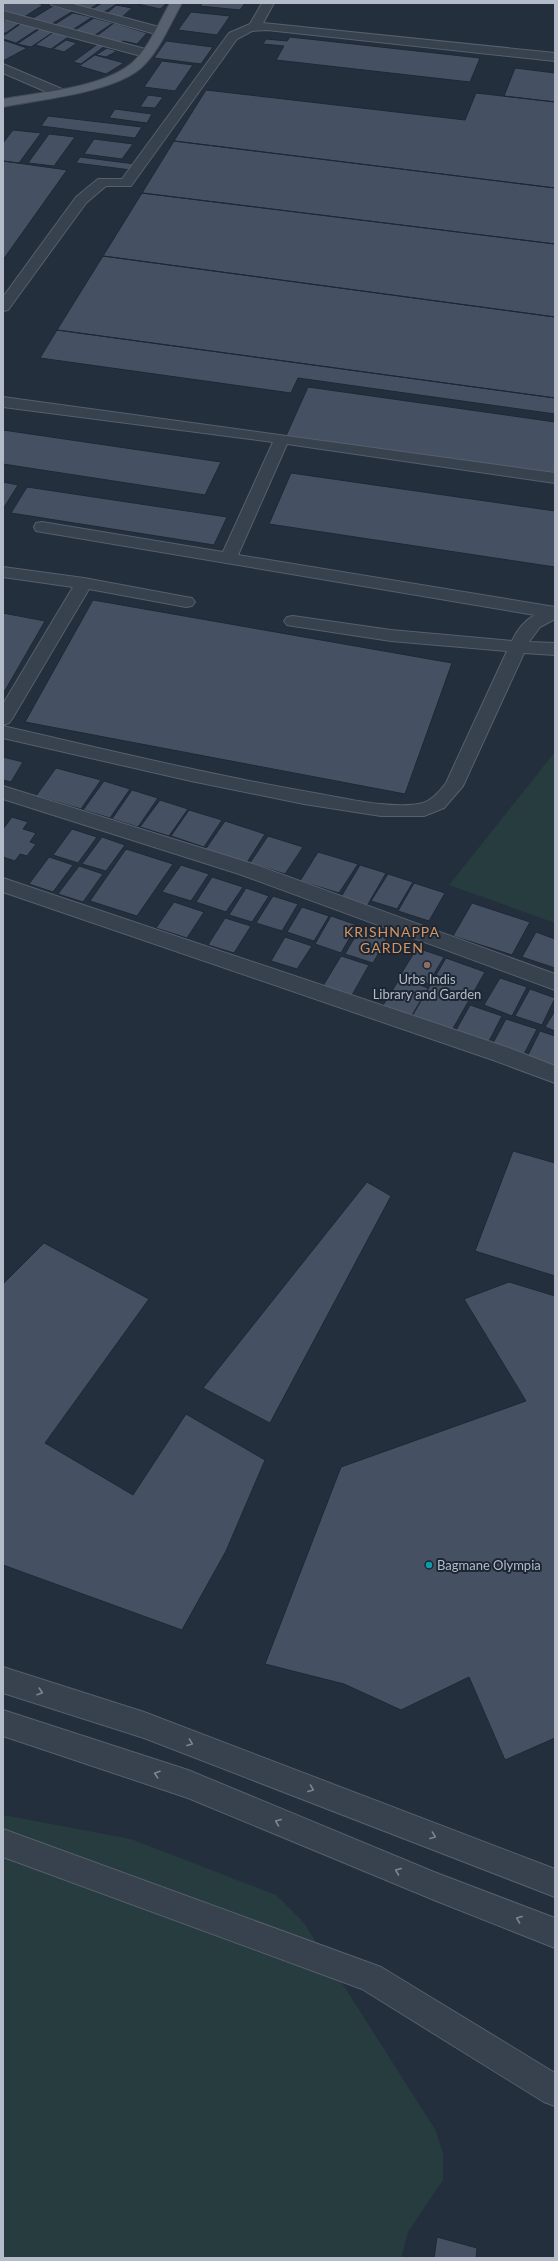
<svg xmlns="http://www.w3.org/2000/svg" width="558" height="2261" font-family="Lato,sans-serif">
<style>
.green{fill:#263c3f}
.building{fill:#455162;stroke:#1f2835}
.lines{fill:none;stroke-linecap:round;stroke-linejoin:round}
.minor-casing{stroke:#565f6c;stroke-width:2}
.major-casing{stroke:#414a57;stroke-width:2}
.minor{fill:#38414e;fill-rule:evenodd}
.major{fill:#56606e;fill-rule:evenodd}
.oneway{stroke:#7c8592}
.education-dot{fill:#8d6e63;stroke:#1d2633;stroke-width:1.5}
.culture-dot{fill:#0f9aa8;stroke:#1d2633;stroke-width:1.5}
.labels{text-anchor:middle;stroke-width:4;stroke-linejoin:round;paint-order:stroke}
.poi-label{font-size:13px;fill:#b4bcc9;stroke:#1d2633}
.neighbourhood-label{font-size:14px;letter-spacing:1px;fill:#d59563;stroke:#1d2633}
</style>
<rect width="100%" height="100%" fill="#242f3e"/>
<path class="green" d="M555 752V923L449 885Z
M3 1815 131 1839 276 1895 304 1923 436 2131 443 2154V2180L408 2232 401 2258H3Z"/>
<path class="building" d="M3 3H37L43 5 24 17 3 11Z
M69 3H99L90 9Z
M102 3H113L117 4 104 12 92 9Z
M139 3H167L160 9 138 4Z
M202 3H245L240 10 200 6Z
M116 5 132 8 121 18 105 15Z
M53 6 73 11 50 25 30 20Z
M191 12 230 16 217 35 178 30Z
M73 13 92 17 71 31 52 26Z
M94 18 113 23 92 37 72 32Z
M6 20 20 23 6 33H3V22Z
M22 23 39 28 16 43 3 39V36Z
M114 23 147 33 137 44 123 41 119 44 94 38Z
M41 28 55 31 31 47 17 44Z
M55 31 71 35 51 49 35 45Z
M290 37 480 58 470 82 276 60 284 46 263 44 266 39 287 41Z
M3 40 27 48 3 61Z
M66 40 77 43 64 52 53 49Z
M166 41 213 47 201 64 154 58Z
M99 43 106 45 81 64 73 62Z
M107 48 117 51 106 57 96 55Z
M95 55 124 63 106 74 79 66Z
M162 61 193 65 175 91 144 87Z
M515 68 555 73V102L504 96Z
M206 90 465 120 476 93 555 102V188L174 141Z
M148 95 163 97 155 108 140 107Z
M115 109 152 114 147 123 109 118Z
M48 116 142 127 135 138 41 126Z
M13 130 41 133 19 163 3 161V143Z
M49 134 75 137 54 166 28 163Z
M94 139 133 144 122 159 84 154Z
M174 141 555 188V244L142 193Z
M80 157 135 164 131 170 76 163Z
M3 161 67 170 3 260Z
M142 193 555 244V317L103 256Z
M103 256 555 317V398L57 330Z
M57 330 555 398V414L298 378 291 393 40 358Z
M308 387 555 422V475L286 436Z
M3 430 221 462 205 495 3 464Z
M291 473 555 511V567L269 524Z
M3 482 18 485 3 509Z
M27 487 227 517 214 545 11 513Z
M93 600 452 663 405 794 25 722Z
M3 613 45 621 3 694Z
M3 757 23 762 11 782 3 780Z
M56 768 101 780 81 809 36 796Z
M104 781 130 789 110 818 83 810Z
M132 790 158 798 138 827 112 819Z
M160 800 188 809 169 836 140 827Z
M189 810 222 820 204 847 171 836Z
M12 817 28 822 23 829 36 833 30 842 36 844 27 856 20 854 15 861 3 857V829Z
M225 821 265 834 246 864 205 850Z
M72 829 97 837 78 863 53 855Z
M268 836 303 847 285 874 250 863Z
M102 837 125 845 106 871 82 864Z
M126 849 173 864 137 916 90 901Z
M318 852 358 864 339 893 300 881Z
M49 857 73 865 53 892 29 884Z
M181 865 209 874 191 901 162 892Z
M360 865 386 873 367 906 341 897Z
M79 866 103 874 83 902 58 894Z
M388 874 413 882 397 909 371 901Z
M212 877 243 887 226 912 196 902Z
M414 883 445 893 429 921 398 911Z
M246 888 269 896 252 922 229 915Z
M273 896 298 904 282 931 256 923Z
M174 902 204 912 187 938 156 928Z
M472 903 530 922 512 955 453 936Z
M302 907 329 916 314 941 287 932Z
M331 916 357 925 341 953 315 944Z
M225 918 251 926 234 953 208 945Z
M359 930 387 938 373 963 345 954Z
M536 932 555 939V968L522 957Z
M285 937 312 946 297 969 271 961Z
M417 948 444 957 428 984 401 974Z
M341 956 369 965 352 995 323 986Z
M446 958 485 972 451 1032 411 1018Z
M400 978 428 988 411 1017 382 1007Z
M500 978 527 987 512 1016 484 1005Z
M530 989 555 998 542 1025 515 1016Z
M470 1005 502 1016 487 1045 454 1034Z
M555 1011V1031L545 1027Z
M506 1019 537 1029 524 1054 493 1043Z
M540 1031 555 1036V1069L526 1059Z
M513 1151 555 1163V1276L475 1251Z
M367 1182 391 1196 270 1423 203 1388Z
M44 1243 149 1299 45 1443 133 1495 186 1414 265 1460 226 1551 182 1630 3 1565V1284Z
M509 1282 555 1296V1738L505 1760 469 1677 401 1710 344 1684 265 1664 341 1467 526 1401 464 1299Z
M437 2237 477 2248 476 2258H434Z"/>
<g class="lines">
<g class="minor-casing">
<path id="minor" d="M50 3H69L163 28 165 31 159 35 52 5Z
M262 3H274L263 23 555 53V61L267 30 252 31 237 39 131 186H106L86 203 8 310 3 311V297L76 197 98 179H122L229 33 250 24Z
M3 11 149 50 151 53 145 57 3 19Z
M3 64 62 89 64 92 58 96 54 95 3 73Z
M3 397 555 473V483L287 444 238 555 555 607V619L540 627 529 642 555 643V655L524 653 463 786 444 808 424 816H381L304 804 191 781 3 738V726C108 750 214 776 320 794 349 799 394 810 423 803 432 800 440 791 446 783L507 651 391 641 293 626 287 625 284 621 287 617 293 616 391 630 512 641C517 630 524 621 535 615L36 531 34 527 36 523 42 522 223 552 273 442 3 407Z
M3 567 84 578 186 597 192 598 195 602 192 606 186 607 89 589 12 719 9 723 3 725V704L73 587 3 577Z
M3 786 253 864 555 974V990L239 874 3 799Z
M3 878 509 1048 555 1066V1083L493 1060 3 892Z
M3 1667 144 1712 555 1869V1897L144 1738 3 1693Z
M3 1710 188 1770 434 1872 555 1918V1948L434 1900 188 1798 3 1736Z
M3 1829 381 1967 555 2073V2106L544 2102 362 1989 3 1857Z"/>
</g>
<g class="major-casing">
<path id="major" d="M170 3H182C170 24 159 52 141 68 112 93 41 99 3 107V99C41 92 102 88 132 63 149 48 159 22 170 3Z"/>
</g>
<use href="#minor" class="minor"/>
<use href="#major" class="major"/>
</g>
<defs><path id="oneway-chevron" d="M-2-3.5L2.5 0L-2 3.5" fill="none" stroke-width="1.6" stroke-linecap="round" stroke-linejoin="round"/></defs>
<g class="oneway">
<use href="#oneway-chevron" transform="translate(40 1692) rotate(18)"/>
<use href="#oneway-chevron" transform="translate(190 1743) rotate(21)"/>
<use href="#oneway-chevron" transform="translate(157 1774) rotate(-162)"/>
<use href="#oneway-chevron" transform="translate(311 1789) rotate(21)"/>
<use href="#oneway-chevron" transform="translate(278 1822) rotate(-158)"/>
<use href="#oneway-chevron" transform="translate(433 1836) rotate(21)"/>
<use href="#oneway-chevron" transform="translate(398 1871) rotate(-158)"/>
<use href="#oneway-chevron" transform="translate(519 1919) rotate(-159)"/>
</g>
<circle class="education-dot" cx="427" cy="965" r="4"/>
<circle class="culture-dot" cx="429" cy="1565" r="4"/>
<g class="labels">
<g class="poi-label">
<text x="427" y="984">Urbs Indis<tspan x="427" dy="15">Library and Garden</tspan></text>
<text x="437" y="1570" text-anchor="start">Bagmane Olympia</text>
</g>
<g class="neighbourhood-label">
<text x="392" y="937">KRISHNAPPA<tspan x="392" dy="16">GARDEN</tspan></text>
</g>
</g>
<rect width="558" height="2261" fill="none" stroke="#b4bcc9" stroke-width="8"/>
</svg>
